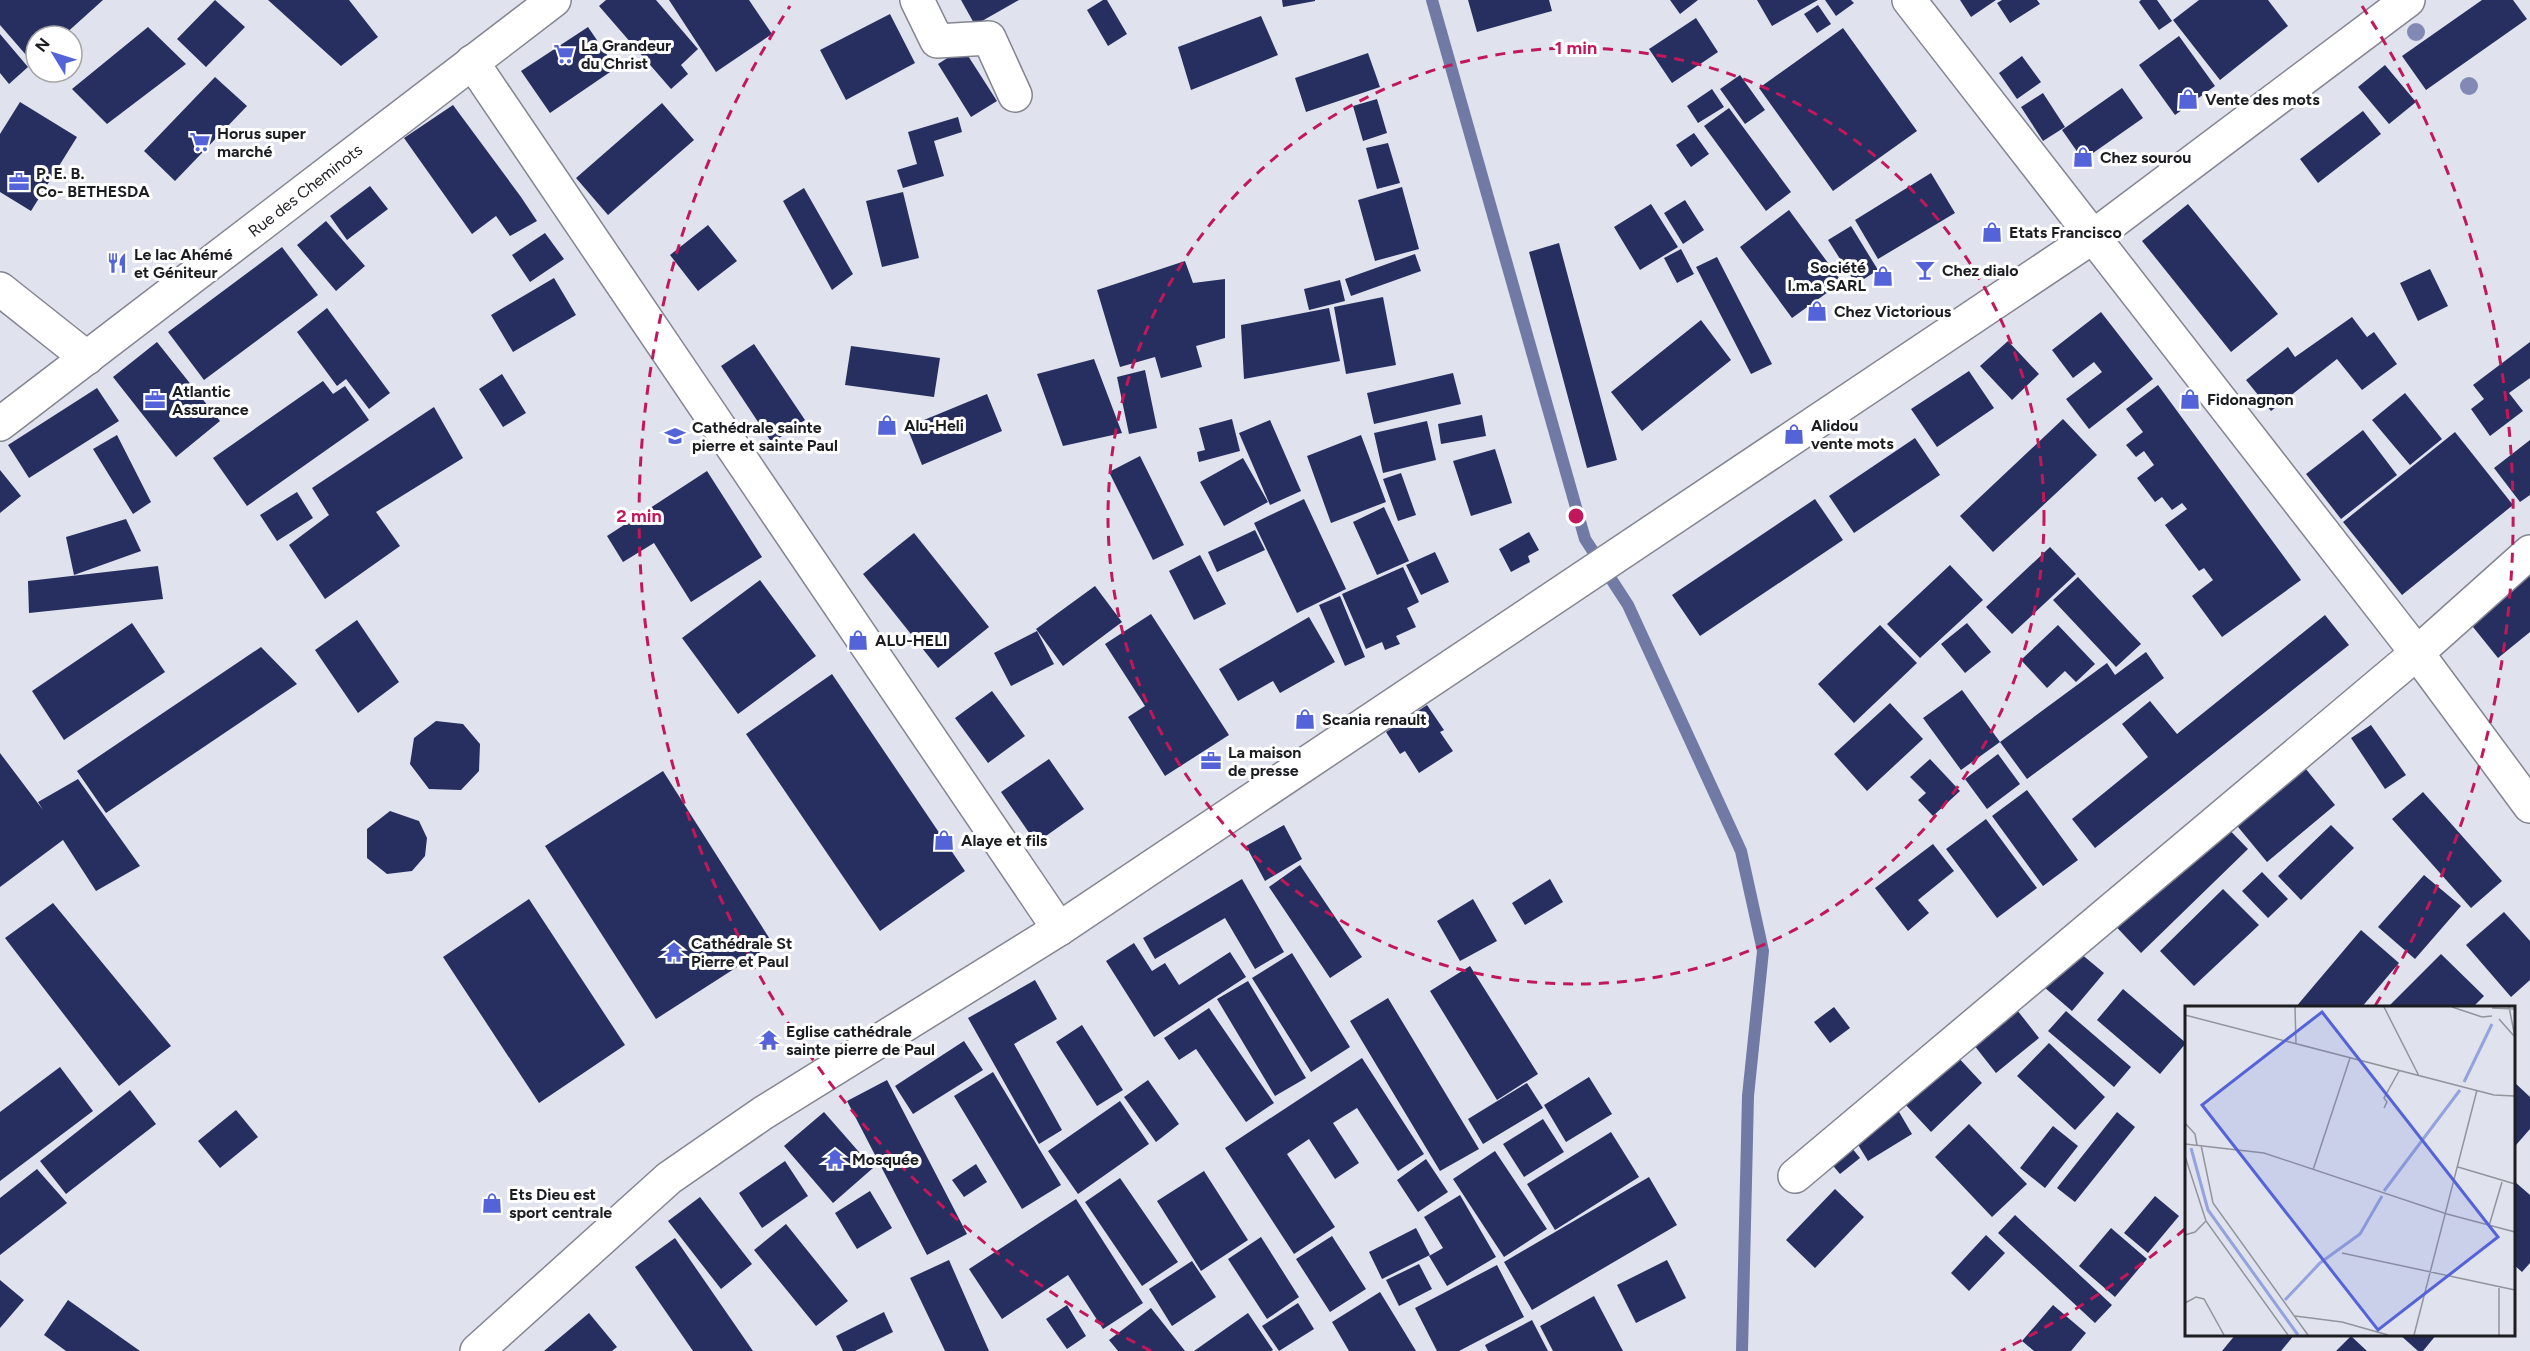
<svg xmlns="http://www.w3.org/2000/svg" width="2530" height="1351" font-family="Figtree,sans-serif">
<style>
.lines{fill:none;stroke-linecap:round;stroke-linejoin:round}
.stream{stroke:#707aa5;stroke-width:12}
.building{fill:#272f60}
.street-casing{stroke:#838690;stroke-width:36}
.secondary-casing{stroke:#838690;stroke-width:36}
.street{stroke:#fff;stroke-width:33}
.secondary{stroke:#fff;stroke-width:33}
.tree{fill:#8289b4}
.ring{fill:none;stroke:#c2185b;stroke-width:3;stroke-dasharray:10 8}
.labels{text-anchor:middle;stroke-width:6;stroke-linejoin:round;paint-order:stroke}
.poi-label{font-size:16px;font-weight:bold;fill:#1c1d21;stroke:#fff;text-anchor:start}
.street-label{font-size:16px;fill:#1c1d21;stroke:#fff}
.inset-river{fill:none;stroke:#94a2dd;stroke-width:3}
.inset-road{fill:none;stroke:#92949c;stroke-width:1.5}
.view{fill:#5563d9;fill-opacity:0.15;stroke:#5563d9;stroke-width:3}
.inset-edge{fill:none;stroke:#1c1d21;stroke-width:3}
.centre{fill:#c2185b;stroke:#fff;stroke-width:3}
.ring-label{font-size:18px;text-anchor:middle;font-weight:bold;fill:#c2185b;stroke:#fff;stroke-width:6;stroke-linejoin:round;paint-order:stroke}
</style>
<rect width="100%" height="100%" fill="#e0e3ee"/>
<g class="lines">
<path class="stream" d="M1432 0 1585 539 1628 605 1741 851 1763 951 1748 1096 1742 1351"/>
</g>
<path class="building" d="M0 0H103L63 36H36V60L33 63 0 25Z
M215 0 245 27 206 67 177 39Z
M268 0H349L378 37 341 66Z
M606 0H656L698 49 681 65 688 74 671 89 599 6Z
M669 0H749L772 34 716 72Z
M961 0H1019L975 25Z
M1103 0H1107L1127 34 1108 46 1087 10Z
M1282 0H1315V1L1283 7Z
M1468 0H1549L1552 11 1477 32Z
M1670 0H1698L1680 14Z
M1757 0H1818L1772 26Z
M1825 0H1851L1854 3 1836 16Z
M1960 0H1996L1971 17Z
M2002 0H2037L2040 4 2010 23 1997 3Z
M2141 0H2157L2172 21 2159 30 2139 2Z
M2199 0H2268L2288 26 2220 80 2173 20Z
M2482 0H2513L2527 19 2426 90 2402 56Z
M1818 5 1831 24 1817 33 1804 14Z
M890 14 915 63 846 100 820 50Z
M1261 16 1278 55 1191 90 1178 47Z
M1696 18 1718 52 1672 83 1649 49Z
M148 27 186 64 107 124 72 89Z
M588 27 616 68 550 113 521 71Z
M1843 28 1917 131 1833 191 1759 88Z
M0 34 28 67 9 84 0 73Z
M2179 36 2215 86 2175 115 2139 65Z
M963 48 997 101 971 117 938 64Z
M1368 53 1380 87 1306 112 1295 78Z
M2022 56 2041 82 2017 99 1999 73Z
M2385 65 2416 102 2389 124 2358 87Z
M1740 75 1765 110 1745 124 1720 89Z
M215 77 247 106 175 181 144 151Z
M2122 88 2143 118 2083 160 2062 130Z
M1712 89 1724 107 1698 123 1687 106Z
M2043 93 2065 127 2043 141 2021 107Z
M1377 99 1387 133 1363 141 1353 106Z
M20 102 77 137 31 211 0 192V134Z
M662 103 694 140 608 215 576 178Z
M453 105 521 197 537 221 510 236 496 216 472 234 404 138Z
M1729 108 1791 192 1766 211 1704 126Z
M2363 111 2381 134 2318 183 2300 159Z
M958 117 962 132 934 141 944 176 903 188 897 170 917 164 908 132Z
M1694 133 1709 154 1691 167 1676 145Z
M1388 143 1400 183 1377 189 1366 148Z
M1931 173 1955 213 1878 259 1855 220Z
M370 186 388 209 347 240 330 216Z
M1402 187 1419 249 1375 261 1358 200Z
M804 188 853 274 832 290 783 201Z
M903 192 919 258 882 267 866 201Z
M1685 200 1704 230 1683 244 1664 213Z
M1651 204 1678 247 1640 270 1614 227Z
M2188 204 2278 314 2231 352 2142 241Z
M1789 210 1842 282 1792 318 1740 247Z
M326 221 365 266 336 291 297 245Z
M708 225 737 261 698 291 670 255Z
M1851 226 1878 270 1856 284 1828 240Z
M545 233 564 259 530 282 512 255Z
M1559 243 1617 460 1587 468 1529 252Z
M282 247 318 295 204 380 168 332Z
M1681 249 1694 274 1677 283 1664 258Z
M1415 254 1421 271 1351 296 1345 279Z
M1717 257 1772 364 1751 374 1696 267Z
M1185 261 1193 283 1225 279V338L1196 346 1202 367 1161 378 1155 357 1120 367 1097 290Z
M2430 269 2448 306 2418 321 2400 283Z
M554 278 576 315 513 352 491 315Z
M1340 280 1345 301 1309 310 1304 289Z
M1383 297 1396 365 1346 374 1334 307Z
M327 308 390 393 369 409 346 379 337 386 297 332Z
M1329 308 1340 361 1244 379 1241 325Z
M2101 312 2153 379 2089 429 2066 399 2102 372 2094 362 2073 378 2052 350Z
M2352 317 2367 337 2374 332 2397 364 2362 390 2337 359 2271 411 2246 380 2288 347 2295 357Z
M1701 320 1731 360 1642 431 1611 392Z
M2008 341 2039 374 2012 400 1980 366Z
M157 342 220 421 176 457 113 377Z
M2530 342V378L2509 393 2523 411 2490 436 2471 409 2484 399 2473 385Z
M754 344 805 420 772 443 721 366Z
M851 346 940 358 934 397 845 385Z
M1094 359 1122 433 1063 446 1037 374Z
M1145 370 1157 428 1129 434 1117 377Z
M1969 371 1994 408 1937 447 1911 409Z
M1453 373 1461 404 1374 424 1367 393Z
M502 374 526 413 503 427 479 389Z
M323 381 333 394 345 386 369 420 247 506 213 458Z
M2158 385 2301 580 2222 637 2192 596 2213 580 2204 568 2199 571 2165 525 2187 509 2182 503 2172 510 2162 497 2155 502 2137 478 2154 465 2144 451 2136 457 2126 445 2143 432 2126 409Z
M97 388 119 421 29 478 8 445Z
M2405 393 2442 439 2410 465 2372 420Z
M987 394 1002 431 922 465 907 427Z
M434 407 463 458 376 512 400 546 325 599 289 545 329 515 312 488Z
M1482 415 1486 436 1441 444 1438 424Z
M1232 419 1240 451 1199 462 1197 452 1205 450 1199 428Z
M2063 419 2097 455 1993 552 1960 516Z
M1270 420 1301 491 1270 505 1239 433Z
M1427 421 1436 460 1383 473 1374 433Z
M2363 430 2397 475 2341 519 2306 474Z
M2455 432 2513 505 2402 595 2343 522Z
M117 435 151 502 133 514 93 449Z
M1361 435 1386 502 1331 523 1307 456Z
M1915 438 1940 475 1854 533 1829 496Z
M2530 440V495L2520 502 2494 468Z
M1495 449 1512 503 1471 516 1453 461Z
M1140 456 1184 545 1153 560 1109 472Z
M1243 458 1268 502 1224 526 1200 482Z
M0 470 21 496 0 513Z
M707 471 762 557 691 602 654 543 623 562 607 536Z
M1401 473 1416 515 1398 521 1383 479Z
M297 492 313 518 277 541 260 515Z
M1304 499 1346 589 1297 613 1254 523Z
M1815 499 1843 540 1700 636 1672 595Z
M1384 507 1409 561 1377 575 1353 522Z
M126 519 141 551 74 575 66 537Z
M1255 530 1265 550 1217 572 1208 552Z
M1529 532 1539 550 1528 556 1530 562 1511 572 1499 549Z
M914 533 989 627 938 668 863 574Z
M2050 547 2076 574 2012 634 1986 607Z
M1435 552 1449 582 1421 595 1406 565Z
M1200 555 1226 604 1194 620 1169 571Z
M1950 565 1983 600 1920 658 1887 624Z
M158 566 163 599 29 613 28 581Z
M1403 567 1419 602 1407 608 1416 627 1396 636 1400 644 1385 650 1382 642 1366 649 1342 594Z
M2530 573V632L2498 658 2469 622Z
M2078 577 2141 644 2116 667 2053 600Z
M760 580 816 656 738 714 682 638Z
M1095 586 1122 622 1063 666 1036 629Z
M1340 596 1365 657 1345 666 1319 605Z
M1151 614 1229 735 1165 776 1128 717 1145 706 1105 644Z
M2325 615 2349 645 2095 848 2072 819 2148 757 2122 724 2150 701 2177 734Z
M1309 617 1335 662 1280 693 1273 681 1238 701 1219 669Z
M357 620 399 682 358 713 315 650Z
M132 623 165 672 64 740 32 691Z
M1967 623 1991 652 1965 673 1941 644Z
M1880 625 1917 663 1854 723 1818 684Z
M2058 625 2095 664 2076 682 2065 671 2047 688 2021 660Z
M1037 631 1054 664 1011 686 994 653Z
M261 647 297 684 106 813 77 771Z
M2146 652 2164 678 2027 779 2000 742 2107 663 2115 675Z
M832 674 965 871 880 931 746 734Z
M1962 690 2000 742 1961 770 1923 718Z
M992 691 1025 736 988 763 955 718Z
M1890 703 1923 739 1867 791 1834 754Z
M1427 705 1444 730 1440 732 1453 751 1419 773 1405 751 1400 754 1386 732Z
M436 721 463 724 480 744 479 771 461 790 429 789 410 764 414 738Z
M2371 725 2406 775 2385 789 2351 738Z
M0 753 43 810 38 802 78 779 140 866 96 891 63 840 0 887Z
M1998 754 2020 784 1987 809 1965 779Z
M2297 758 2335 805 2267 862 2229 816Z
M1049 759 1084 809 1036 843 1001 792Z
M1930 759 1960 791 1933 816 1918 800 1926 793 1910 777Z
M663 771 773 944 656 1019 545 846Z
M2027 790 2078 860 2043 886 1992 816Z
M2423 792 2502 881 2471 908 2392 819Z
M390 811 419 821 427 838 425 856 412 871 387 874 367 858V829Z
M2214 814 2248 849 2141 953 2107 917Z
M1986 819 2037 888 1997 918 1946 849Z
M1284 825 1302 859 1265 881 1246 846Z
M2331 825 2354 848 2301 900 2278 876Z
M1933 844 1954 871 1918 900 1929 913 1908 931 1875 888Z
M1300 865 1362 957 1330 978 1269 887Z
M2262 872 2288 899 2268 918 2242 891Z
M2424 875 2461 906 2415 959 2378 927Z
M1242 879 1284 952 1255 969 1225 918 1155 959 1143 938Z
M1550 879 1563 902 1525 925 1512 903Z
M2223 889 2259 925 2194 986 2160 951Z
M529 899 625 1045 539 1103 443 957Z
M1473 899 1497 941 1460 961 1437 921Z
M53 903 171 1046 119 1086 5 938Z
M2504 912 2530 941V980L2511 997 2466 945Z
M2361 930 2399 963 2361 1008H2295Z
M2062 938 2104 973 2072 1011 2030 975Z
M1134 943 1152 971 1165 963 1179 985 1230 952 1246 977 1154 1037 1106 961Z
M1292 953 1350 1047 1311 1072 1252 978Z
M2441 954 2484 996 2472 1008H2387Z
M1470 966 1538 1074 1497 1100 1430 991Z
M1035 980 1057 1019 1014 1044 1062 1130 1039 1144 968 1018Z
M1248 981 1306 1078 1275 1096 1217 999Z
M2123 989 2186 1043 2160 1074 2097 1020Z
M1388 998 1479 1149 1440 1171 1350 1021Z
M2010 1001 2039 1038 1996 1073 1966 1035Z
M1834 1007 1850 1028 1830 1043 1814 1022Z
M1209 1008 1274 1103 1246 1122 1196 1049 1179 1060 1164 1038Z
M2066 1011 2131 1067 2114 1087 2048 1031Z
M1082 1025 1123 1090 1097 1106 1056 1042Z
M964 1041 983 1070 913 1114 895 1086Z
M2049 1043 2105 1097 2075 1130 2017 1076Z
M1955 1054 1982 1083 1931 1132 1904 1103Z
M1362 1058 1424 1154 1398 1171 1357 1108 1333 1123 1359 1163 1335 1179 1309 1139 1287 1154 1335 1227 1294 1254 1225 1148Z
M60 1067 93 1111 0 1181V1112Z
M993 1072 1061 1185 1022 1209 954 1096Z
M1589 1077 1612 1114 1566 1142 1544 1105Z
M887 1080 967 1234 927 1255 847 1101Z
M1148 1080 1179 1124 1156 1142 1124 1097Z
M2514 1082 2530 1097V1129L2516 1145 2514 1142Z
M1527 1083 1543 1108 1483 1144 1468 1119Z
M1885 1088 1912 1134 1868 1161 1840 1115Z
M130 1090 156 1124 66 1194 40 1161Z
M1120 1101 1149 1144 1078 1194 1048 1151Z
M236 1110 258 1137 220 1168 198 1141Z
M824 1112 873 1168 833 1203 784 1146Z
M2117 1112 2135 1127 2075 1202 2057 1188Z
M1543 1119 1564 1152 1524 1177 1503 1144Z
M1969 1124 2027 1184 1992 1217 1935 1157Z
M1834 1126 1860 1158 1840 1174 1814 1143Z
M2053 1126 2078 1146 2045 1188 2020 1168Z
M1611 1132 1639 1177 1555 1230 1527 1184Z
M1495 1151 1547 1229 1504 1257 1453 1179Z
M1426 1159 1448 1192 1418 1212 1397 1180Z
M785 1161 808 1196 762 1228 739 1193Z
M976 1164 987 1182 964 1197 952 1180Z
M37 1169 67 1203 0 1255V1198Z
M1204 1171 1248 1240 1201 1271 1157 1201Z
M1649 1177 1677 1225 1532 1310 1504 1262Z
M1120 1178 1178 1262 1142 1286 1085 1202Z
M2514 1181 2530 1195V1263L2522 1272 2514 1265Z
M1835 1189 1864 1217 1815 1268 1786 1240Z
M870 1191 892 1228 857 1249 835 1213Z
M1460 1195 1496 1257 1447 1286 1429 1256 1443 1248 1424 1217Z
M2155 1196 2179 1216 2148 1253 2124 1233Z
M700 1197 752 1264 721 1289 668 1221Z
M1076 1199 1143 1303 1103 1329 1068 1275 1002 1319 969 1269Z
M2015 1215 2112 1305 2095 1323 1998 1233Z
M786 1224 848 1301 816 1326 754 1250Z
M1416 1228 1430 1255 1382 1279 1369 1252Z
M2111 1228 2147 1259 2115 1297 2079 1266Z
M1986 1235 2005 1253 1969 1291 1951 1273Z
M1332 1236 1366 1289 1330 1312 1296 1259Z
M1261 1237 1299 1297 1267 1319 1228 1259Z
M675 1238 753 1351H693L635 1267Z
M949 1260 989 1351H945L910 1278Z
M1667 1260 1686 1298 1636 1323 1617 1285Z
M1192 1261 1216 1297 1172 1326 1149 1289Z
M1419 1264 1432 1289 1399 1306 1386 1280Z
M1497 1265 1524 1317 1459 1351H1437L1415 1308Z
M0 1280 24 1300 0 1328Z
M1380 1292 1416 1351H1349L1332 1322Z
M1594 1296 1623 1351H1553L1540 1326Z
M68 1300 140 1351H66L44 1335Z
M1298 1303 1314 1329 1279 1351 1262 1326Z
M1067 1305 1086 1336 1067 1349 1046 1319Z
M2053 1305 2086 1333 2071 1351H2034L2022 1341Z
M1151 1308 1185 1351H1118L1109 1340Z
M884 1312 893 1332 855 1351H843L836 1336Z
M589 1313 617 1347 612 1351H544Z
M1248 1313 1273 1350 1271 1351H1194Z
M1532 1320 1548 1351H1488L1485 1345Z
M2236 1334H2295L2281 1351H2222Z
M2399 1334H2437L2423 1351H2418Z
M2351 1336 2367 1351H2336Z"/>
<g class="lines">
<g class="street-casing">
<path id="street" d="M917 0 937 41 989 38 1015 95
M472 62 1059 929
M0 289 87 358
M1795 1176 2417 653 2530 552"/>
</g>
<g class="secondary-casing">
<path id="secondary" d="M1909 0 2417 653 2530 806
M0 424 554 0
M477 1351 669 1178 763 1113 1059 929 2094 236 2408 0"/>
</g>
<use href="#street" class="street"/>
<use href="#secondary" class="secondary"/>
</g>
<g class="tree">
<circle cx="2416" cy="32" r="9"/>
<circle cx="2469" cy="86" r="9"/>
</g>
<g class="ring">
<circle cx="1576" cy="516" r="468"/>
<path d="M2185 1229A937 937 0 0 1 2001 1351M1151 1351A937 937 0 0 1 790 6M2362 6A937 937 0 0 1 2375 1006"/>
</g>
<defs>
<g id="supermarket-bare" transform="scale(1.62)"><path d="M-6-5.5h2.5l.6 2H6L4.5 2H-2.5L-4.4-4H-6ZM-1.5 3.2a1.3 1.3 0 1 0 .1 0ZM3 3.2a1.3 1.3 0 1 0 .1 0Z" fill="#5563d9" stroke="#fff" stroke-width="2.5" paint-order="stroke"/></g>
<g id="shop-bare" transform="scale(1.62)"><path d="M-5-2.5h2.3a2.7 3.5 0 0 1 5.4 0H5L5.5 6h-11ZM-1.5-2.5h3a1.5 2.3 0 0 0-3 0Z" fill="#5563d9" stroke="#fff" stroke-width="2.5" paint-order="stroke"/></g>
<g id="office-bare" transform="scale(1.62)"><path d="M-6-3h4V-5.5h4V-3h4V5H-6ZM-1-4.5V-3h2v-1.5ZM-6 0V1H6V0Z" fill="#5563d9" stroke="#fff" stroke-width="2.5" paint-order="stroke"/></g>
<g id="restaurant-bare" transform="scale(1.62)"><path d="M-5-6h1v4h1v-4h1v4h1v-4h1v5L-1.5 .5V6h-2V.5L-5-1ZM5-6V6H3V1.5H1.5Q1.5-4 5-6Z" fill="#5563d9" stroke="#fff" stroke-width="2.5" paint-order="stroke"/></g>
<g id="bar-bare" transform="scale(1.62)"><path d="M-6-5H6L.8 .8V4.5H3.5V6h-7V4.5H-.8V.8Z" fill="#5563d9" stroke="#fff" stroke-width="2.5" paint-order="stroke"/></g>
<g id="school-bare" transform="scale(1.62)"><path d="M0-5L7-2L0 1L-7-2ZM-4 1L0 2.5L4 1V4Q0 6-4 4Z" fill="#5563d9" stroke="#fff" stroke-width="2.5" paint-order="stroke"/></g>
<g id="temple-bare" transform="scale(1.62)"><path d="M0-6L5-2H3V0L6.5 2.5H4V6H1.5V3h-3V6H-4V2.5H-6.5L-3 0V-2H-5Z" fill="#5563d9" stroke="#fff" stroke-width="2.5" paint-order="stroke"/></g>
</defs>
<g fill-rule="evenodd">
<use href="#supermarket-bare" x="564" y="54"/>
<use href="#shop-bare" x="2188" y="99"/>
<use href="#supermarket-bare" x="200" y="142"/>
<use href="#shop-bare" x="2083" y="157"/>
<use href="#office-bare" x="19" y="182"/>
<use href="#shop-bare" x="1992" y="232"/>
<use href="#restaurant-bare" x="117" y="263"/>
<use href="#bar-bare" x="1925" y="270"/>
<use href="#shop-bare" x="1883" y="276"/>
<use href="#shop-bare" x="1817" y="311"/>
<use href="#shop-bare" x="2190" y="399"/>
<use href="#office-bare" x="155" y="400"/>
<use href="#shop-bare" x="887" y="425"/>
<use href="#shop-bare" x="1794" y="434"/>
<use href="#school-bare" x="675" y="436"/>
<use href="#shop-bare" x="858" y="640"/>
<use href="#shop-bare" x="1305" y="719"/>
<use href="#office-bare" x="1211" y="761"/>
<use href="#shop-bare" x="944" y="840"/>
<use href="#temple-bare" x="674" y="952"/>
<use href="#temple-bare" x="769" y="1040"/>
<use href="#temple-bare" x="835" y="1159"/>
<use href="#shop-bare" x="492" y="1203"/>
</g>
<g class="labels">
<g class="poi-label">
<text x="581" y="51">La Grandeur<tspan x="581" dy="18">du Christ</tspan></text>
<text x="2205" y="105">Vente des mots</text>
<text x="217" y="139">Horus super<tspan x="217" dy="18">marché</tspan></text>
<text x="2100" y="163">Chez sourou</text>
<text x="36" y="179">P. E. B.<tspan x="36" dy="18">Co- BETHESDA</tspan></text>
<text x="2009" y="238">Etats Francisco</text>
<text x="134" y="260">Le lac Ahémé<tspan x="134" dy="18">et Géniteur</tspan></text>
<text x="1866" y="273" text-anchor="end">Société<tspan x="1866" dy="18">l.m.a SARL</tspan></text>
<text x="1942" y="276">Chez dialo</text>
<text x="1834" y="317">Chez Victorious</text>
<text x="172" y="397">Atlantic<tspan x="172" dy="18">Assurance</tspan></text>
<text x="2207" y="405">Fidonagnon</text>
<text x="904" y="431">Alu-Heli</text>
<text x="1811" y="431">Alidou<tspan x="1811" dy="18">vente mots</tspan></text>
<text x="692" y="433">Cathédrale sainte<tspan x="692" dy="18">pierre et sainte Paul</tspan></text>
<text x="875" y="646">ALU-HELI</text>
<text x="1322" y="725">Scania renault</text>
<text x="1228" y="758">La maison<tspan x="1228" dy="18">de presse</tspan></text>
<text x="961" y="846">Alaye et fils</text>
<text x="691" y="949">Cathédrale St<tspan x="691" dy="18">Pierre et Paul</tspan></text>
<text x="786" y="1037">Eglise cathédrale<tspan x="786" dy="18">sainte pierre de Paul</tspan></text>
<text x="852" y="1165">Mosquée</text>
<text x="509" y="1200">Ets Dieu est<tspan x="509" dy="18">sport centrale</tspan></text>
</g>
<g class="street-label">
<text transform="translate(305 190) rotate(-38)" y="6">Rue des Cheminots</text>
</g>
</g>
<g transform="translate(2185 1006)">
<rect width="330" height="330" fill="#e0e3ee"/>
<path class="inset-river" d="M279 76 307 18M6 142 23 204 113 329M199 185 275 84M100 294 135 257 175 228 197 190"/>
<path class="inset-road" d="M110 1 111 38M199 1 234 70M267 1 297 11 307 10M324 1 330 31M307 2 330 3M0 9 309 89 330 90M314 13 329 30M199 102 202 96 199 92 214 65M0 117 10 128 12 139M0 138 79 147 262 208 330 226M16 139 28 197 123 329M0 150 21 215 103 329M273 161 330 178M128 164 165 52M304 220 317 176M0 229 10 226 21 215M157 247 330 284M0 297 11 291 19 293 39 329M110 310 157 316 203 329M229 329 292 84M314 329V280"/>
<path class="view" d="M137 6 313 231 193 324 17 99Z"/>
<rect width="330" height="330" class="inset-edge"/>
</g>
<circle cx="1576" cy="516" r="9" class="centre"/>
<g class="ring-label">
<text x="1576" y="54">1 min</text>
<text x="639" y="522">2 min</text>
</g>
<g transform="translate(54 54) rotate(308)"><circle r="28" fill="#ffffff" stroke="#a4a5a6" stroke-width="1.5"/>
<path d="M0-4.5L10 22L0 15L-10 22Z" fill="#5563d9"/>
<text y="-9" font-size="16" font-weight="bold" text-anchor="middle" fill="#1c1d21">N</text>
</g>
</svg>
